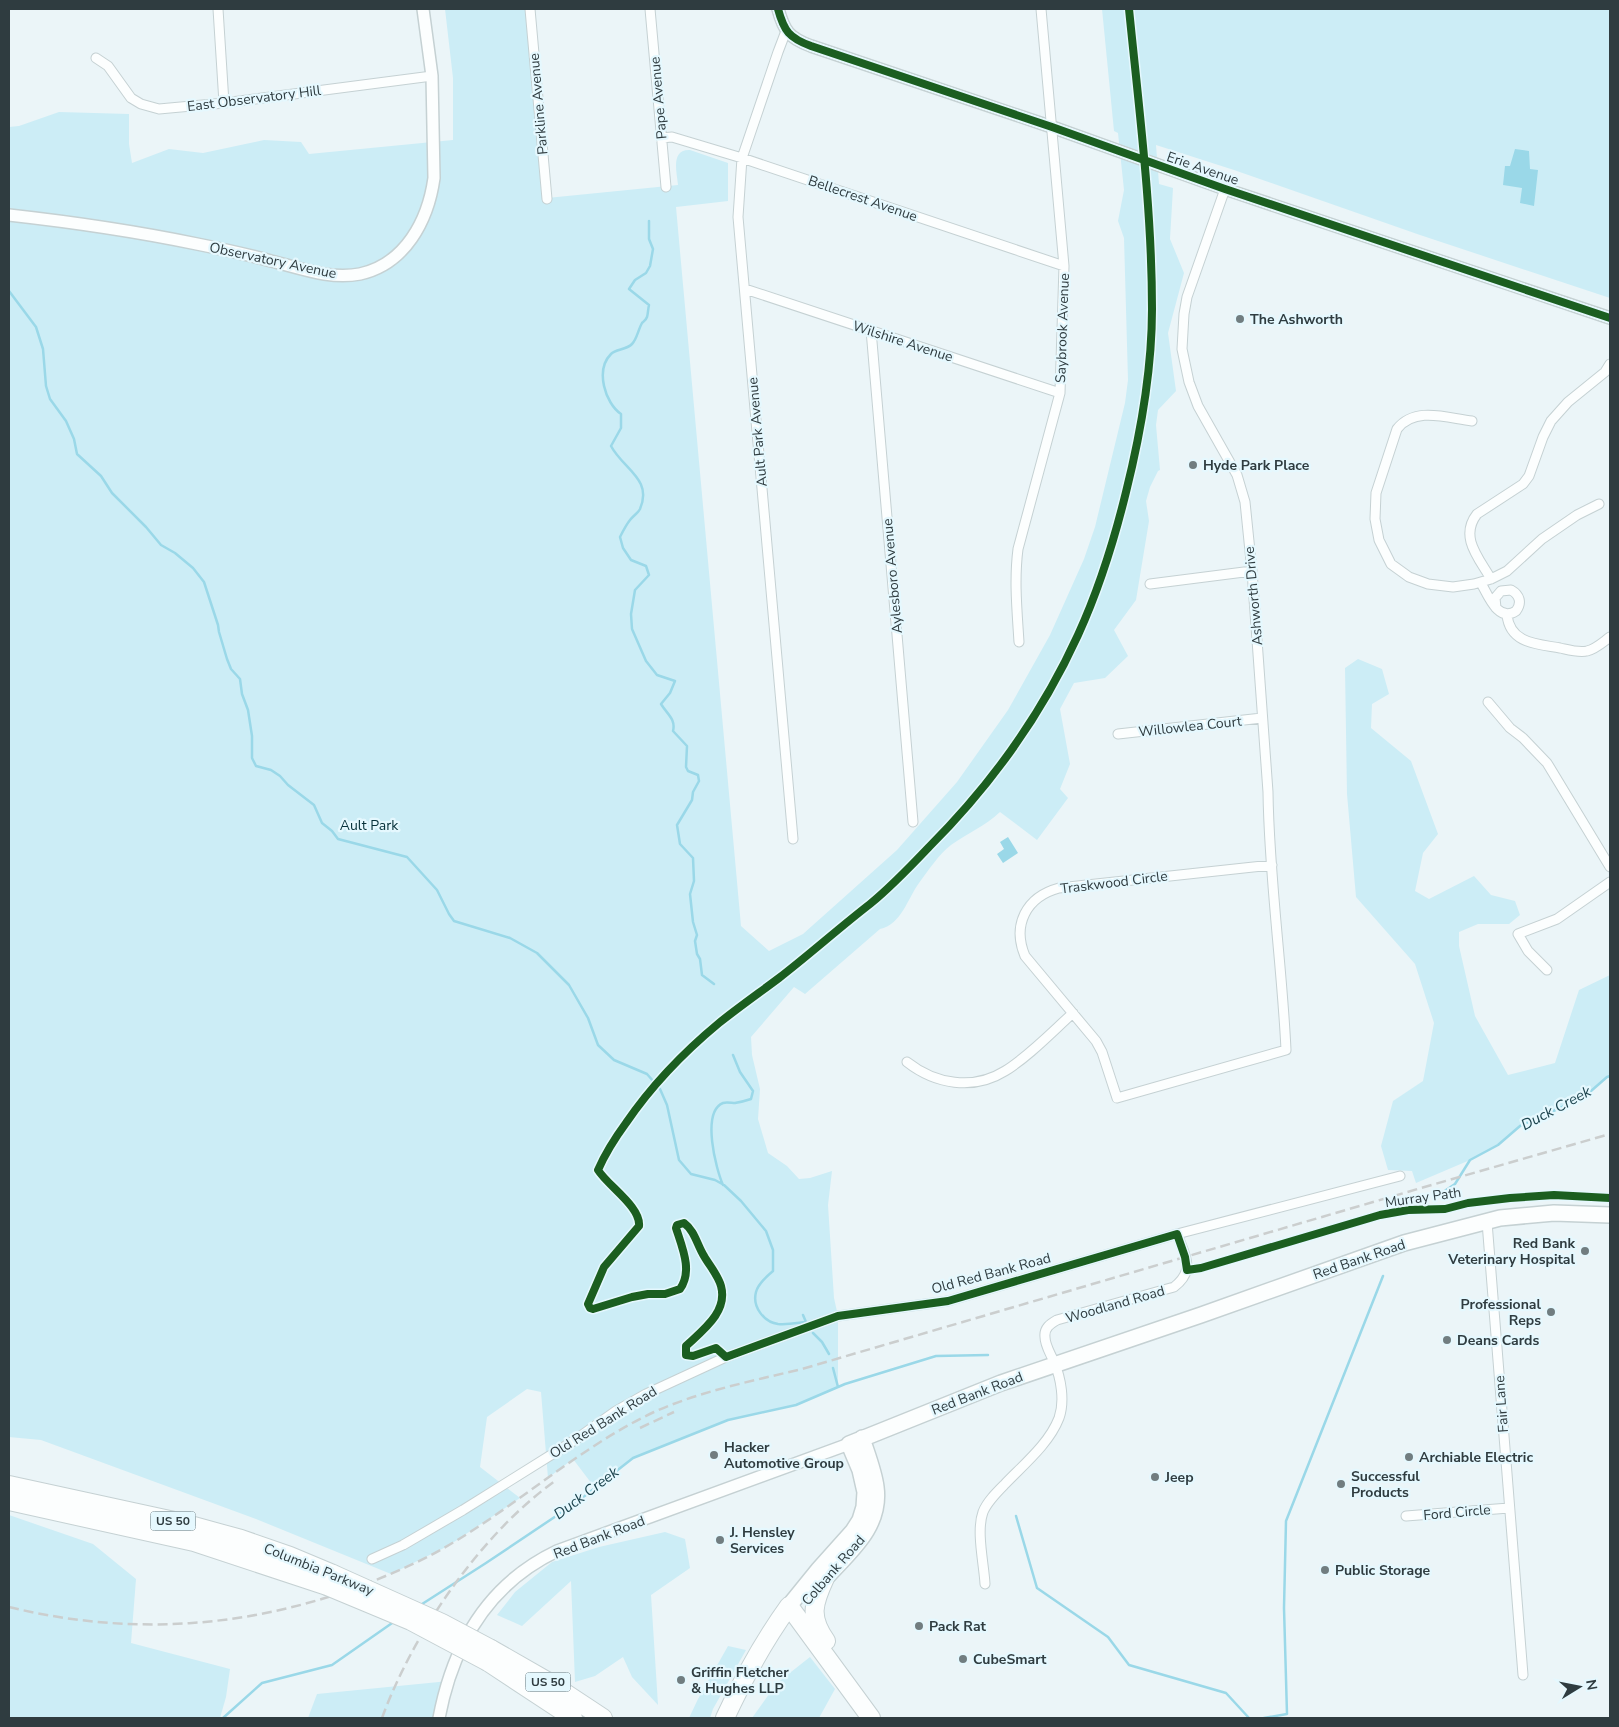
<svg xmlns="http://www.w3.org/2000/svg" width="1619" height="1727" font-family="'Nunito Sans',sans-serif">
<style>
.green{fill:#ccedf6}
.water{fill:#9ad8e8}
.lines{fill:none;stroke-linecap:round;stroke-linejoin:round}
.stream{stroke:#9ad8e8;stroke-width:2.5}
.minor-casing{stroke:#c5d1d3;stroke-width:11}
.tertiary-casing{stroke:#c5d1d3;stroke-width:14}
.trunk-casing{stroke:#c5d1d3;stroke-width:18}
.motorway-casing{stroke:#c5d1d3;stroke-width:20}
.minor{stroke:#fcfefe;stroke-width:9}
.tertiary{stroke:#fcfefe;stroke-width:11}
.trunk{stroke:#fcfefe;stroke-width:15}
.motorway{stroke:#fcfefe;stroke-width:18}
.rail{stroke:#cbcece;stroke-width:2.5;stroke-dasharray:10 5;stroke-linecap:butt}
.motorway-bridge-casing{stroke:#c5d1d3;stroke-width:20;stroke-linecap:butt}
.motorway-bridge{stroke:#fcfefe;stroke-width:18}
.cycleway-casing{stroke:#e5f8fe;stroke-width:11}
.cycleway{stroke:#1b5e20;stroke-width:8}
.poi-dot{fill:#717d80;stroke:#e5f8fe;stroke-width:2}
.labels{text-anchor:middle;stroke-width:4.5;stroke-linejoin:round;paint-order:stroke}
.shield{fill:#e5f8fe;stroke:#667479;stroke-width:1}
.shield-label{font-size:12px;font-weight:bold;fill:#2f3c40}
.street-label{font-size:14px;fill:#2f3c40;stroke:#e5f8fe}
.poi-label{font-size:14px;font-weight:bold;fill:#2f3c40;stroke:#e5f8fe;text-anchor:start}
.park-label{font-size:14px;fill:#07313a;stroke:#e5f8fe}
.water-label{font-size:15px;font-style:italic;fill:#1c434d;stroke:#e5f8fe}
</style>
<rect width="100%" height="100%" fill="#ebf5f8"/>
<path class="green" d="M445 9H530L547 198 678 185C677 173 670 149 690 150L728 163V201L676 207 741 926 769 951 803 934 897 850 957 782 1008 710 1050 635 1084 559 1095 527 1125 403 1128 380 1124 238 1118 221 1124 190 1118 133 1114 131 1102 9H1610V298L1420 235 1234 170 1156 145 1159 184 1173 188 1170 239 1184 273 1168 333 1176 391 1158 410 1156 425 1160 470 1158 471 1150 487 1146 501 1149 521 1136 600 1114 630 1128 656 1105 678 1074 683 1060 709 1070 764 1060 789 1068 798 1037 840 1000 812C985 826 968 833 951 845 939 854 928 871 919 883 908 898 901 925 880 929L805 994 794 987 751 1037 752 1055 760 1089 758 1119 768 1153 787 1166 799 1179 810 1178 832 1171 828 1205 834 1298 838 1316V1387L796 1405 728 1420 633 1458 595 1488 573 1459 548 1478 541 1392 527 1389 487 1417 480 1467 520 1498 448 1546 391 1574 256 1519 41 1440 9 1437V127L19 126 59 112 129 114V144L132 163 169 149 203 153 264 140 301 142 309 154 453 140V78Z
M1358 659 1382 669 1389 694 1372 704 1371 728 1411 761 1438 834 1423 853 1415 891 1429 899 1474 876 1491 895 1515 901 1520 915 1509 924H1478L1459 932V946L1475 1016 1508 1075 1555 1063 1579 990 1610 975V1076L1607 1077 1591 1091 1560 1108 1520 1126 1498 1145 1470 1160 1416 1183 1412 1171 1388 1170 1381 1146 1393 1101 1423 1081 1434 1023 1415 964 1356 897 1347 794 1345 668Z
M9 1515 93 1544 136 1579 131 1643 230 1669 226 1697 220 1718H9Z
M665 1532 685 1539 690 1568 651 1595 658 1705 632 1677 623 1657 595 1676 575 1682 571 1581 522 1626 497 1615 515 1592 552 1562 599 1547Z
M728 1646 746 1650 713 1709 710 1718H689L698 1699Z
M810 1657 835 1689 819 1718H752L777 1683Z
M449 1681 439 1718H308L317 1694Z"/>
<path class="water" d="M1515 149 1529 151 1530 169 1538 170 1534 206 1520 203 1522 188 1503 185 1505 166H1510Z
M1008 837 1018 853 1003 863 997 854 1004 849 1000 842Z"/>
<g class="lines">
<path class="stream" d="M649 221V239L653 249 650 266 646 273 635 280 629 289 649 305C648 309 648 314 647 317 646 320 644 321 642 323 638 330 637 339 632 344 626 350 616 349 611 354 595 370 605 403 621 414V428L611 446C623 469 653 479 640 509 638 513 633 516 630 520 626 525 623 531 620 537L623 548 631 560 646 566 649 575 635 590 631 614 632 629 646 661 657 675 675 681 670 693 661 704C667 714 676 719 673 731L687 746 686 767 688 771 698 775 699 781 693 792 692 800 677 825 680 844 693 858 694 881 690 894 693 922 697 935 695 941 697 954 700 959 702 975 714 984
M9 291 36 327 43 349 46 386 50 399 66 421 74 439 77 454 101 476 112 493 146 527 161 545 175 553 193 568 204 582 218 625 219 632 227 659 231 669 240 679 242 694 248 710 252 736V758L256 766 271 770 280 776 288 785 314 805 322 823 332 831 338 839 407 857 437 890 449 914 454 921 510 938 537 953 569 985 588 1018 598 1045 614 1060 647 1074 660 1089 667 1105 679 1160 691 1174 715 1180 724 1185 741 1201 766 1231 773 1250V1271C767 1276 758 1284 756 1292 752 1307 764 1322 778 1324 787 1325 797 1323 806 1322L803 1315
M723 1185C716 1169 701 1112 723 1103 726 1102 732 1103 735 1103 741 1102 745 1101 751 1099L753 1091 740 1072 733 1055
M1434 1198 1455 1184 1470 1160 1498 1145 1520 1126 1560 1108 1591 1091 1607 1077 1610 1076
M813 1333 822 1342 829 1354
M833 1368 838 1387
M1016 1516 1037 1588 1108 1637 1129 1665 1226 1693 1249 1718
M419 1606 486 1563 577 1502 633 1458 728 1420 796 1405 845 1384 936 1356 988 1355
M223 1718 262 1683 332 1665 395 1621
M1264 1718 1287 1714 1284 1608 1286 1521 1383 1276"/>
<g class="minor-casing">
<path id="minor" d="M218 9 224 103
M530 9 547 199
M650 9 666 187
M786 31 778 52 742 158 738 217 793 839
M96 58 108 66 131 98 141 104 159 109 224 103 432 76
M661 138 672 137 742 158 1064 266
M1225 189 1187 297 1184 314 1182 349 1189 382 1198 406 1237 475 1245 502 1252 571 1268 792C1269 878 1282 964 1286 1050L1117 1098 1102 1052 1096 1041 1025 956C1012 925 1026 897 1059 888L1272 865
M745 289 1060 393
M871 330 913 822
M1472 421C1447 418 1415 406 1397 429L1376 493 1375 519 1379 540 1391 564 1409 577 1428 584 1453 587 1474 584 1491 579 1507 571 1542 539 1577 515 1599 504
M1491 579C1479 558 1459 537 1477 514L1523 484 1529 476 1543 437 1551 421 1568 402 1605 372 1610 364
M1481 583C1488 595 1498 623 1516 611 1522 603 1520 595 1511 590L1501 591 1495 598 1496 608
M1150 584 1252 571
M1507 615C1510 644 1538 644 1560 648 1569 650 1579 653 1587 651 1596 649 1603 642 1610 637
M1019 642C1017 610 1014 580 1018 549L1060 393 1064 266 1041 9
M1488 702 1510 728 1523 738 1547 763 1610 867
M1118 734 1262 718
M1547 970 1528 951 1518 934 1557 919 1610 882
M907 1062C935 1084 973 1091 1005 1071 1028 1057 1052 1032 1073 1013
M1487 1222 1523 1675
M1406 1516 1509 1508
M372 1559 403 1545 463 1510 575 1440 616 1411 646 1394 726 1357 838 1316 948 1301 1177 1234 1400 1176
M985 1584C984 1564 976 1531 983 1512 987 1502 996 1493 1004 1485 1023 1465 1049 1444 1059 1418 1065 1401 1061 1378 1054 1362 1051 1354 1045 1346 1045 1337 1044 1328 1050 1324 1057 1320L1174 1287C1196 1270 1185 1256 1177 1234"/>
</g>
<g class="tertiary-casing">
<path id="tertiary" d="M778 9C784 31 789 38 811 46L1052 127 1225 189 1610 318
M9 215C72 222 134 231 197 244 222 249 246 254 271 261 300 268 330 280 360 274 405 264 428 221 434 178L432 76 423 9
M439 1718C453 1644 488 1584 557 1551L849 1444"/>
</g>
<g class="trunk-casing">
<path id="trunk" d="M818 1587C843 1556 882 1531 876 1487 874 1471 867 1454 862 1438
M789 1606 819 1569 853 1531 860 1520 864 1507 865 1492 860 1470 849 1444 1001 1383 1201 1315 1404 1243 1500 1218 1554 1213 1610 1215"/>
</g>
<g class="motorway-casing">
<path id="motorway" d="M9 1485 179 1522 241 1539 290 1556 333 1574
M9 1501 194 1542 327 1586
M825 1578C813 1604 809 1617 826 1641
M491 1649 547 1681 603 1718
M488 1662 573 1718
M725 1718C743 1679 763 1642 789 1606L871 1718"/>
</g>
<use href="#minor" class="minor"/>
<use href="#tertiary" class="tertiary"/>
<use href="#trunk" class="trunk"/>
<use href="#motorway" class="motorway"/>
<path class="rail" d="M640 1428 674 1412
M9 1607C132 1637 253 1628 371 1582 398 1571 424 1560 449 1545 519 1504 580 1447 654 1412 701 1391 752 1381 802 1369L1421 1188 1610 1134
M382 1718C413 1633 481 1534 555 1481"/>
<g class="motorway-bridge-casing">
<path id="motorway-bridge" d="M333 1574 442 1623 491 1649
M327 1586 411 1621 488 1662"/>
</g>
<use href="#motorway-bridge" class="motorway-bridge"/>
<g class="cycleway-casing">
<path id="cycleway" d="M778 9C784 31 789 38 811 46L1052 127 1225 189 1610 318
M1129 9C1139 109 1152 209 1152 309 1152 371 1141 432 1126 492 1114 541 1099 589 1078 635 1042 714 990 786 929 847 910 867 891 887 870 904 839 928 810 954 779 978 759 993 739 1007 719 1023 684 1052 652 1085 626 1123 615 1138 605 1154 598 1170 608 1186 641 1207 639 1226L604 1267 588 1304 590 1308 593 1309 632 1297 648 1294H665L680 1289C693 1271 682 1247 676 1228L677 1225 684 1223C695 1231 697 1245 704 1256 709 1265 718 1275 721 1286 728 1312 703 1330 686 1346V1355L693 1356 716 1348 726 1357 838 1316 948 1301 1177 1234 1185 1257 1187 1270 1201 1268 1380 1215 1408 1210 1445 1209 1468 1203 1510 1198 1554 1195 1610 1198"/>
</g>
<use href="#cycleway" class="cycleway"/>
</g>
<g class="poi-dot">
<circle cx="1240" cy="319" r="5"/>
<circle cx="1193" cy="465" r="5"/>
<circle cx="1585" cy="1251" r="5"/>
<circle cx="1551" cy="1312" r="5"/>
<circle cx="1447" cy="1340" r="5"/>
<circle cx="714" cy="1455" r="5"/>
<circle cx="1409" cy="1457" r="5"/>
<circle cx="1155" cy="1477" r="5"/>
<circle cx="1341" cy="1484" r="5"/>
<circle cx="720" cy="1540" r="5"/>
<circle cx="1325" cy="1570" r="5"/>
<circle cx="919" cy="1626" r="5"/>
<circle cx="963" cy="1659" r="5"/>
<circle cx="681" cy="1680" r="5"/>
</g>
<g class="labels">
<g class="shield">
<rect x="150.5" y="1511.5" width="45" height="19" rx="4"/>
<rect x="525.5" y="1672.5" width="45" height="19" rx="4"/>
</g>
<g class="shield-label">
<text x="173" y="1525">US 50</text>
<text x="548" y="1686">US 50</text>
</g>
<g class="street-label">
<text transform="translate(254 98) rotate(-7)" y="5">East Observatory Hill</text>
<text transform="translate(658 98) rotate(-95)" y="5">Pape Avenue</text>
<text transform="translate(538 104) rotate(-95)" y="5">Parkline Avenue</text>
<text transform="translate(1203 168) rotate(19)" y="5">Erie Avenue</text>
<text transform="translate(863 198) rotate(19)" y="5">Bellecrest Avenue</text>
<text transform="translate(273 260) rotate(12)" y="5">Observatory Avenue</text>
<text transform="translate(1062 328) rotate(-88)" y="5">Saybrook Avenue</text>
<text transform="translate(903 341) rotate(18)" y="5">Wilshire Avenue</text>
<text transform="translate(757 432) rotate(-95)" y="5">Ault Park Avenue</text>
<text transform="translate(892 576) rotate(-95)" y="5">Aylesboro Avenue</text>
<text transform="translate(1253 596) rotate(-95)" y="5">Ashworth Drive</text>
<text transform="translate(1190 726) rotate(-6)" y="5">Willowlea Court</text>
<text transform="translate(1114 882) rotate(-7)" y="5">Traskwood Circle</text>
<text transform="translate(1423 1197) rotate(-8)" y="5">Murray Path</text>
<text transform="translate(1359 1259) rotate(-19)" y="5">Red Bank Road</text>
<text transform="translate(991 1273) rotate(-15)" y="5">Old Red Bank Road</text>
<text transform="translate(1115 1304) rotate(-16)" y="5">Woodland Road</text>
<text transform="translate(977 1393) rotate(-21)" y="5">Red Bank Road</text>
<text transform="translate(1501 1404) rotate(-94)" y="5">Fair Lane</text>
<text transform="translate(603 1422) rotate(-32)" y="5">Old Red Bank Road</text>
<text transform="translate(1457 1512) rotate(-5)" y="5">Ford Circle</text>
<text transform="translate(599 1537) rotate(-21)" y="5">Red Bank Road</text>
<text transform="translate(319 1569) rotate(22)" y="5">Columbia Parkway</text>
<text transform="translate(833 1570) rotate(-49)" y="5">Colbank Road</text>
</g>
<g class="poi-label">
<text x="1250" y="324">The Ashworth</text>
<text x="1203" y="470">Hyde Park Place</text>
<text x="1575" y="1248" text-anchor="end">Red Bank<tspan x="1575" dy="16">Veterinary Hospital</tspan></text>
<text x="1541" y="1309" text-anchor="end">Professional<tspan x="1541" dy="16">Reps</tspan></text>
<text x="1457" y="1345">Deans Cards</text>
<text x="724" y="1452">Hacker<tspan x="724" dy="16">Automotive Group</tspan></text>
<text x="1419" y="1462">Archiable Electric</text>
<text x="1351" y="1481">Successful<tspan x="1351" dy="16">Products</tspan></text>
<text x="1165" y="1482">Jeep</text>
<text x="730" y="1537">J. Hensley<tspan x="730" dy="16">Services</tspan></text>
<text x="1335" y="1575">Public Storage</text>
<text x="929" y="1631">Pack Rat</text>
<text x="973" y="1664">CubeSmart</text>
<text x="691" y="1677">Griffin Fletcher<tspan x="691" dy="16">&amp; Hughes LLP</tspan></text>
</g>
<g class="park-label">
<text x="369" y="830">Ault Park</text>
</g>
<g class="water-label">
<text transform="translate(1556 1108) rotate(-28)" y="5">Duck Creek</text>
<text transform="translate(586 1493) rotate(-37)" y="5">Duck Creek</text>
</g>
</g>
<rect width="1619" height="1727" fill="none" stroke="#2f3c40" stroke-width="20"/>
<g transform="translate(1579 1687) rotate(80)" stroke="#e5f8fe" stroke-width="4" paint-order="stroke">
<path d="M0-4L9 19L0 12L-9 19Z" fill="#2f3c40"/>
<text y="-8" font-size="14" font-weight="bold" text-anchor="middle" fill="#2f3c40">N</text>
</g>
</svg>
